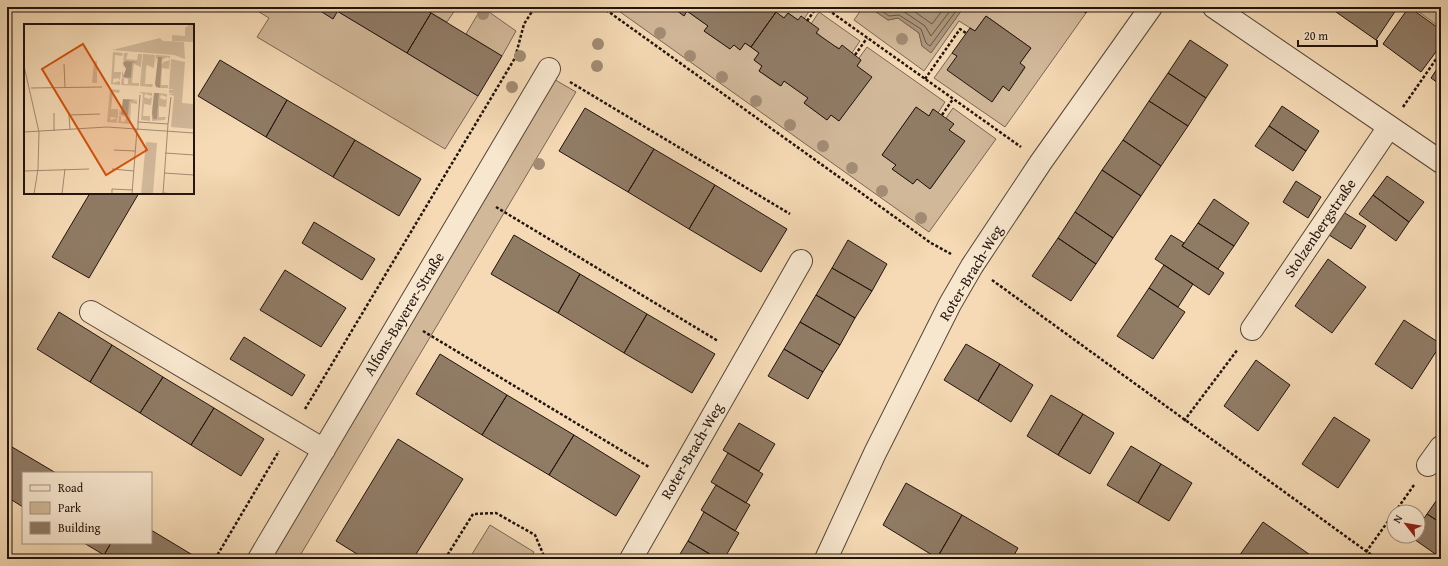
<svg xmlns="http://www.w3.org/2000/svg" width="1448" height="566" font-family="'Gentium Book Plus',serif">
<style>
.green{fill:#d1b899;stroke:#7a6654}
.water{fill:#ad977c;stroke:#756350}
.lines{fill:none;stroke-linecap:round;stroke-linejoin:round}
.shore{stroke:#685645;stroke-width:1}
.building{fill:#907b65;stroke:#22140e}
.minor-casing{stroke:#574638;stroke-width:24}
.path{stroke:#22140e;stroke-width:2.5;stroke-dasharray:3 2;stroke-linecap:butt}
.minor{stroke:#f8e7cf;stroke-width:22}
.tree{fill:#a28c74}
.labels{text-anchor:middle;stroke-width:4;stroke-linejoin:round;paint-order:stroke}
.street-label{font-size:15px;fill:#22140e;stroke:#f8e7cf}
.inset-road{fill:none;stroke:#a18b72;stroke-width:1}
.view{fill:#d4520c;fill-opacity:0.15;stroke:#d4520c;stroke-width:2}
.inset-edge{fill:none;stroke:#22140e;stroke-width:2}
</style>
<rect width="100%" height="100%" fill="#f5dab5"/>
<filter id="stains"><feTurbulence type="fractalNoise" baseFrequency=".005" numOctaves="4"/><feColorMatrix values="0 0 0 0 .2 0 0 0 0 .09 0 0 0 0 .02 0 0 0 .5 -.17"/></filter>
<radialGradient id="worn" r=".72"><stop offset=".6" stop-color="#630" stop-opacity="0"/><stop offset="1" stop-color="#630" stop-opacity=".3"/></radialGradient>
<path class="green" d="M251 7H314L333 18 337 11 478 96 445 149 257 37 269 18Z
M421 7H457L447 22Z
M482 7 516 31 502 56 466 34Z
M617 7H672L684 15 687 11 708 26 704 31 730 49 734 45 740 50 745 43 759 53 754 60 762 66 759 71 780 86 784 81 808 98 804 103 827 120 831 115 839 121 871 77 857 66 861 60 859 58 867 47 945 102 938 113 933 109 929 116 916 107 882 155 896 165 892 169 913 184 917 179 931 188 964 141 949 130 953 124 946 118 953 108 996 139 929 232 616 9Z
M812 7 804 19 798 20 788 13 784 18 769 8Z
M863 7H869L888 20 898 18 919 33 922 46 931 52 964 7H1078L1086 13 1005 127 934 78 952 53 957 56 992 102 1003 86 1009 90 1025 68 1020 63 1031 48 986 16 975 31 959 21 924 71 854 20Z
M1412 7H1441V28Z
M819 12 860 41 852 53C835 48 819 39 811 24Z
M552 78 576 92 298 559H265Z
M490 525 534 552 530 559H469Z"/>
<path class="water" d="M869 7H964L931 53 922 46 919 33 898 18 888 20Z"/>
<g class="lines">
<path class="shore" d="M876 7 889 16 899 15 921 29 926 43 930 46 959 7
M885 7 890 10 903 11 925 26 931 36 953 7
M908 7 932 24 945 7"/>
</g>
<path class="building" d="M314 7H340L333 19Z
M340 7H421L431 13 407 53 337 11Z
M672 7H769L776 12 751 47 745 43 740 50 734 45 730 49 704 31 708 26 687 11 684 16Z
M1078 7H1090L1086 13Z
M1329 7H1398L1376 40Z
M1409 7 1441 30V45L1421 72 1383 44Z
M776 12 784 18 788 13 798 20 801 16 819 29 816 33 839 49 842 45 861 60 857 66 872 77 839 121 831 115 827 120 804 103 808 98 784 81 781 86 759 71 762 66 754 60 759 53 751 47Z
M431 13 502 56 478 96 407 53Z
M986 16 1031 48 1020 63 1025 67 1009 91 1003 86 992 102 947 70 957 56 952 53 970 28 975 31Z
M1190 40 1228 65 1206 98 1168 73Z
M220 60 287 100 266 137 198 96Z
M1441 63V85L1431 78Z
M1168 73 1206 98 1188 126 1149 101Z
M287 100 355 140 333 177 266 137Z
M1149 101 1188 126 1161 166 1123 140Z
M1282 106 1319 131 1306 151 1269 126Z
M916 107 929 116 933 109 954 124 949 130 965 141 930 189 917 179 913 184 892 169 896 165 882 155Z
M585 108 654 149 628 192 559 151Z
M1269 126 1306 151 1293 171 1255 146Z
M355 140 421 179 399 216 333 177Z
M1123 140 1161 166 1141 196 1102 170Z
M654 149 715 185 689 229 628 192Z
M1102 170 1141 196 1113 238 1075 212Z
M1387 176 1424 202 1409 222 1373 195Z
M1296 181 1321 197 1308 218 1283 202Z
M715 185 787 229 761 272 689 229Z
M90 193H139L89 278 52 257Z
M1373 195 1409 222 1396 241 1359 214Z
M1214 199 1249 223 1234 246 1198 223Z
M1340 210 1366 226 1351 249 1326 233Z
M1075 212 1113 238 1096 264 1058 238Z
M314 222 375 259 362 280 302 243Z
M1198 223 1234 246 1218 269 1182 246Z
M514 235 580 274 558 313 491 274Z
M1171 235 1184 243 1182 246 1224 273 1209 295 1155 259Z
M1058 238 1096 264 1071 301 1032 276Z
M848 240 887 264 872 291 832 268Z
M1328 259 1366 287 1332 333 1295 306Z
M1164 265 1193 284 1178 307 1149 288Z
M832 268 872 291 855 318 816 295Z
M285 270 346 308 321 347 260 310Z
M580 274 647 314 624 353 558 313Z
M1149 288 1185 312 1153 359 1117 336Z
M816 295 855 318 840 345 800 322Z
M59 312 112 345 90 382 37 349Z
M647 314 715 354 692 393 624 353Z
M1404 320 1441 344 1412 389 1375 364Z
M800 322 840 345 823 372 784 349Z
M244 337 305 375 292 396 230 359Z
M966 344 1000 364 978 401 944 380Z
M112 345 163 377 140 413 90 382Z
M784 349 823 372 808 399 768 376Z
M440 354 507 395 482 435 416 394Z
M1256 360 1290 385 1258 431 1224 406Z
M1000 364 1033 385 1011 422 978 401Z
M163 377 214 408 191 445 140 413Z
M507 395 574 435 549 475 482 435Z
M1051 395 1083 414 1058 455 1027 436Z
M214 408 264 439 241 476 191 445Z
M1083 414 1114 433 1090 474 1058 455Z
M1334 417 1370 440 1338 488 1302 464Z
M739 423 775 444 759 471 723 450Z
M574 435 640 476 616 516 549 475Z
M398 439 463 479 413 559H365L336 541Z
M7 444 56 473H23V507L7 497Z
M1131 446 1161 464 1138 503 1107 485Z
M728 453 763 474 746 503 711 482Z
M1161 464 1192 483 1169 521 1138 503Z
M906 483 962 515 937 558 883 525Z
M716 485 750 505 735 531 701 510Z
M1441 494V523L1427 514Z
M704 512 739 533 724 559H718L688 541Z
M1427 514 1441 523V558L1411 537 1418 536V527Z
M962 515 1018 548 1012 559 937 558Z
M1263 522 1316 559H1237Z
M151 530 196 557 194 559H111L104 555 111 543H151Z
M688 541 718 559H677Z
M84 543H111L104 555Z"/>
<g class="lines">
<g class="minor-casing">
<path id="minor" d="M1214 7 1441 162
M91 312 324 450
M1252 329 1389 127
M1428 465 1441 447
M259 559 549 69
M631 559 801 261
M826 559 875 453 950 304 972 266 1041 162 1151 7"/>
</g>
<path class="path" d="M602 7 931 243 951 254
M824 7 1021 147
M807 21 817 7
M855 55 867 38
M925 79 960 29 966 33
M570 82 790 214
M1403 107 1441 52
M942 115 953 99
M496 207 718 341
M992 280 1377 559
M423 331 649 467
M305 409 515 58 524 24 535 7
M1184 421 1238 349
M1395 512 1414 485
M1366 552 1394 513
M215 559 279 451
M445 559 473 514 496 513 535 535 544 556 543 559"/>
<use href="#minor" class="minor"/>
</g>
<g class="tree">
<circle cx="483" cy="14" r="6"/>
<circle cx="660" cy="33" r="6"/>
<circle cx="902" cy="39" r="6"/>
<circle cx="598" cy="44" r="6"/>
<circle cx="520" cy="56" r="6"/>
<circle cx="690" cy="56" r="6"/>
<circle cx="597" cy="66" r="6"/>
<circle cx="722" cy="77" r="6"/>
<circle cx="512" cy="87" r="6"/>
<circle cx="756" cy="101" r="6"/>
<circle cx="790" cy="125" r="6"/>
<circle cx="823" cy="146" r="6"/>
<circle cx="539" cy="164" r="6"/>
<circle cx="852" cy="168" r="6"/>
<circle cx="882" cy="191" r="6"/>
<circle cx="921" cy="218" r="6"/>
</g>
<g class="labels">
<g class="street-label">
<text transform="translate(1320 228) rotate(-56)" y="5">Stolzenbergstraße</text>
<text transform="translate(971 273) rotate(-59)" y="5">Roter-Brach-Weg</text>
<text transform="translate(404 314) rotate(-59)" y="5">Alfons-Bayerer-Straße</text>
<text transform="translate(692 451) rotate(-60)" y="5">Roter-Brach-Weg</text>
</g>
</g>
<g transform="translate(24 24)">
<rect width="170" height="170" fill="#f5dab5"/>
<path d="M166 0H169L170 18 148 17V11L161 12V4ZM136 14 139 17 160 18 161 35 150 31 88 26ZM89 28 99 29 98 32 91 31 90 48H97L96 56 94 54 89 55V59L96 57V61L87 60ZM100 29H104L102 35 113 36 114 30H118L117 43 110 40 109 48 108 59H115V62L97 61 98 54H100V60H104V55L98 53V46L100 53 108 39H115L102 37 99 44ZM119 30 131 31 130 44 123 41 122 44 121 60H129L128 63 116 62ZM132 31 146 32V35L144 33 139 35V38L146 36 145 45 138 44 137 61H144V64H136L137 41 139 39 138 33 132 35 131 39ZM147 35 161 38 158 79 170 80V105L147 103 150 72 144 70H150L145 69V66L151 65H145ZM70 37H73V59H68ZM86 65 96 66 95 69 89 68 87 85H94V94L86 93 87 96 93 94V99L83 98ZM115 68 128 69V72L121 70 120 73 125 75 128 73 127 81 120 80 119 92H126V97L117 96 119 70ZM135 69 143 70V73L137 71 136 74 141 76 143 74 142 83 135 82V93H142L141 96 128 97V78V88L133 95ZM105 77H113V80L107 79 106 100 94 99 95 92H97V98L101 97 102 93 95 91 96 83 97 90ZM122 118 133 119 129 170H117Z" fill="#d1b899"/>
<path d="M134 33H138L136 64 132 63 131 60ZM102 37 115 38 108 39 107 54 99 53 102 45 99 39ZM130 69H135L133 95H129L128 88ZM99 75 114 76 105 77 104 91 97 90Z" fill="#ad977c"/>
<path class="inset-road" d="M40 40 41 63M0 42 15 108 14 145 10 170M7 64 78 63M114 98 116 71M144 100 147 73M114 105V98L144 100 139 170M46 106 45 91 76 90M30 107V89M0 108 83 103 170 109M90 126 111 127M141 129 170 131M88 145 110 147M0 147 65 145M140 149 170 151M139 169 151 170M38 170 41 145M88 170V165L109 166M108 170 113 105"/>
<path class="view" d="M59 20 123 126 82 151 18 45Z"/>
<rect width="170" height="170" class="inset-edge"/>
</g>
<rect width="1448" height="566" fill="none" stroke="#f5dab5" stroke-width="24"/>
<rect x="8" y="8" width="1432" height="550" fill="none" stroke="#22140e" stroke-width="2"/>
<rect x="12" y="12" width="1424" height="542" fill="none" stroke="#22140e"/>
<rect x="22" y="472" width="130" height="72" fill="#f8e7cf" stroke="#a29382"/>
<rect x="30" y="485" width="20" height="6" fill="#f8e7cf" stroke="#a29382"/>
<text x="58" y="492" font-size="12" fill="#22140e">Road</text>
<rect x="30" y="502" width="20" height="12" fill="#d1b899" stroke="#a29382"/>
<text x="58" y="512" font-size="12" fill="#22140e">Park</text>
<rect x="30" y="522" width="20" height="12" fill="#907b65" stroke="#a29382"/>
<text x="58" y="532" font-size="12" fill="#22140e">Building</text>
<g transform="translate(1406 524) rotate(301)"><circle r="19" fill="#f8e7cf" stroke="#a29382"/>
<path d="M0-3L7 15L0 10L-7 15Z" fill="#8f2418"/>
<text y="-6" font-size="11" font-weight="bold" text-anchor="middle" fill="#22140e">N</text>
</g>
<path d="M1298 40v6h79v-6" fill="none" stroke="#22140e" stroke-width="2"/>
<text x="1304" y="40" font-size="12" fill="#22140e" stroke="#f8e7cf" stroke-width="3" paint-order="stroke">20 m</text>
<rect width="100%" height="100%" filter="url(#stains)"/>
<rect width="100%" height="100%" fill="url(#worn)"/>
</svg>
